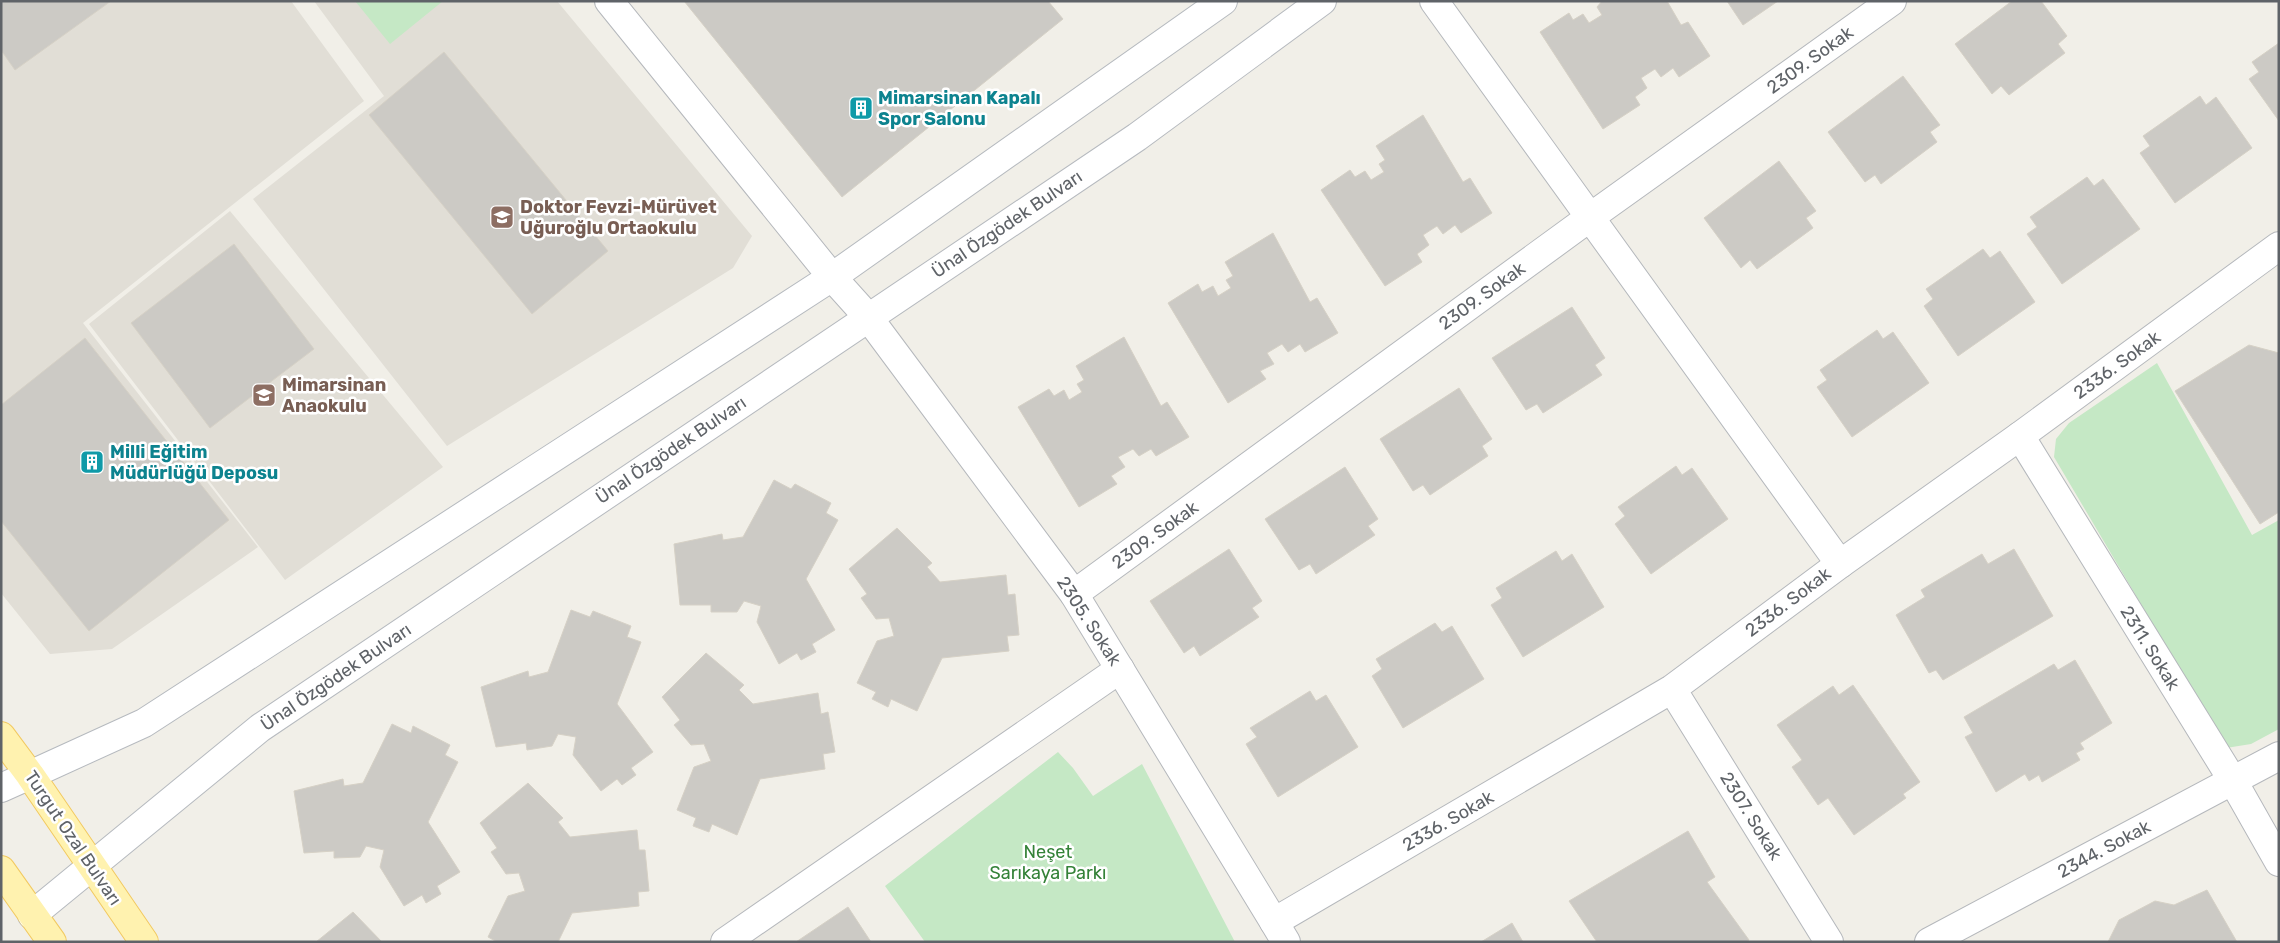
<svg xmlns="http://www.w3.org/2000/svg" width="2280" height="943" font-family="Rubik,sans-serif">
<style>
.education{fill:#e1ded6}
.green{fill:#c5e8c5}
.building{fill:#cccac5;stroke:#d6d1c6}
.lines{fill:none;stroke-linecap:round;stroke-linejoin:round}
.minor-casing{stroke:#b5b8bc;stroke-width:30}
.tertiary-casing{stroke:#b5b8bc;stroke-width:30}
.secondary-casing{stroke:#b6babf;stroke-width:30}
.primary-casing{stroke:#f2c960;stroke-width:30}
.minor{stroke:#fff;stroke-width:28}
.tertiary{stroke:#fff;stroke-width:28}
.secondary{stroke:#fff;stroke-width:28}
.primary{stroke:#fff2af;stroke-width:28}
.labels{text-anchor:middle;stroke-width:5;stroke-linejoin:round;paint-order:stroke}
.street-label{font-size:18px;fill:#5f6368;stroke:#fff}
.culture-label{font-size:18px;font-weight:bold;fill:#0d838f;stroke:#fff;text-anchor:start}
.education-label{font-size:18px;font-weight:bold;fill:#785e54;stroke:#fff;text-anchor:start}
.park-label{font-size:18px;fill:#348238;stroke:#fff}
</style>
<rect width="100%" height="100%" fill="#f1efe8"/>
<path class="education" d="M1 1H291L364 101 83 323 258 547 112 649 50 654 1 593Z
M314 1H557L752 236 733 268 447 446 253 199 384 96Z
M230 211 443 467 285 580 89 324Z"/>
<path class="green" d="M355 1H443L390 44Z
M2157 363 2252 535 2279 520V729L2251 744 2226 748 2054 457 2056 439 2069 423Z
M1058 752 1073 768 1093 796 1142 764 1235 942H925L885 886Z"/>
<path class="building" d="M1 1H111L15 70 1 50Z
M684 1H1048L1063 19 842 197Z
M1602 1H1667L1681 25 1688 22 1710 56 1679 77 1673 68 1661 77 1655 69 1641 78 1647 88 1635 97 1640 105 1603 129 1540 32 1569 13 1573 20 1583 14 1589 23 1602 15 1597 7Z
M1727 1H1778L1743 25Z
M2012 1H2041L2067 36 2058 44 2065 53 2009 95 2001 86 1992 94 1955 44Z
M2279 43V121L2249 79 2259 72 2252 62Z
M444 52 608 251 532 314 369 115Z
M1903 76 1940 125 1930 132 1937 142 1881 184 1875 175 1865 182 1828 132Z
M2200 96 2206 105 2216 97 2252 148 2175 203 2140 153 2150 146 2143 136Z
M1423 115 1463 182 1470 178 1492 213 1461 233 1455 225 1443 234 1437 226 1423 235 1429 245 1417 254 1422 262 1385 286 1321 190 1350 170 1355 177 1365 171 1371 180 1384 172 1379 164 1385 160 1376 146Z
M1779 161 1816 211 1806 218 1813 228 1757 269 1750 260 1741 268 1704 218Z
M2087 177 2094 186 2103 179 2140 229 2062 284 2027 234 2037 227 2030 217Z
M1273 233 1310 302 1317 298 1338 333 1305 352 1300 344 1288 352 1282 344 1267 353 1274 364 1260 371 1266 379 1228 403 1168 303 1198 284 1202 292 1213 286 1218 296 1231 288 1226 280 1233 276 1225 262Z
M234 244 314 349 210 428 131 323Z
M1983 249 1990 258 2000 251 2035 302 1958 356 1924 306 1933 299 1926 289Z
M1572 307 1605 358 1595 365 1602 375 1543 413 1537 404 1526 410 1492 358Z
M1877 330 1883 339 1893 332 1929 383 1852 437 1817 387 1827 380 1820 370Z
M1124 337 1161 406 1167 402 1189 437 1156 456 1151 449 1139 456 1133 449 1118 457 1125 467 1111 476 1117 484 1079 507 1018 407 1049 389 1054 396 1064 390 1069 400 1082 392 1077 384 1084 380 1076 366Z
M85 338 229 520 89 631 1 521V405Z
M2249 345 2279 353V512L2260 524 2175 391Z
M1459 388 1492 439 1482 446 1488 456 1430 495 1423 485 1413 491 1380 439Z
M1676 466 1682 475 1692 468 1728 519 1651 574 1615 524 1625 516 1618 507Z
M1345 467 1378 519 1368 526 1375 535 1316 574 1310 564 1299 570 1265 519Z
M774 480 791 489 795 484 831 503 826 513 838 520 806 579 835 630 812 644 816 652 801 660 797 653 779 664 757 622 761 606 744 601 737 612H711V605H680L674 544 722 534 723 540 743 537Z
M897 528 932 563 927 567 940 582 1006 575 1008 595 1015 594 1019 635 1007 636 1009 651 942 658 917 711 891 699 888 707 872 699 876 692 857 683 877 641 894 636 889 618 876 619 861 598 867 594 849 569Z
M1229 549 1262 601 1252 608 1259 617 1200 656 1194 646 1184 653 1150 601Z
M2014 549 2053 616 1943 680 1936 670 1929 673 1896 615 1925 597 1921 590 1982 554 1988 564Z
M1556 551 1562 561 1572 554 1604 607 1523 657 1491 605 1502 598 1496 588Z
M571 610 590 617 593 611 631 626 627 637 641 642 617 704 653 752 631 768 636 775 622 785 617 779 601 791 573 755 576 737 558 734 552 746 527 750 526 743 496 747 481 687 528 671 529 677 548 672Z
M1435 623 1442 632 1452 626 1484 679 1403 728 1372 676 1382 669 1376 659Z
M706 653 744 685 739 690 753 704 818 693 821 714 828 712 835 752 823 754 825 769 760 779 737 835 712 824 709 832 693 826 696 818 677 810 694 767 711 761 704 744 691 745 674 725 680 720 662 697Z
M2075 660 2112 723 2080 743 2084 749 2076 753 2080 760 2042 782 2039 775 2029 781 2025 774 1996 792 1965 737 1973 733 1964 717 2054 664 2058 670Z
M1853 685 1920 782 1903 794 1906 798 1854 835 1828 798 1818 805 1792 767 1802 760 1777 725 1833 686 1839 695Z
M1310 691 1316 701 1326 695 1358 747 1278 797 1246 744 1257 737 1250 728Z
M392 724 411 733 413 726 450 745 445 755 458 762 428 822 460 872 437 886 441 894 426 903 422 895 404 906 380 867 384 850 366 846 360 857 334 858V851L304 853 294 791 343 779 344 786 363 783Z
M528 783 563 818 558 822 570 837 637 830 639 850H645L649 891 638 892 639 906 572 913 558 942H497L488 937 508 896 525 891 519 873 506 874 491 852 497 848 480 823Z
M1688 831 1715 877 1707 882 1749 940 1746 942H1597L1569 901Z
M2207 890 2237 942H2108L2119 920 2155 901 2174 905Z
M848 907 871 942H796Z
M353 912 382 942H316Z
M1512 923 1523 942H1481Z"/>
<g class="lines">
<g class="minor-casing">
<path id="minor" d="M1434 1 1840 564
M2020 436 2233 781 2279 862
M1074 594 1589 218 1892 1
M1274 922 1286 942
M725 942 1120 669
M1929 942 2279 756"/>
</g>
<g class="tertiary-casing">
<path id="tertiary" d="M609 1 832 277 868 317 1074 594 1274 922 1672 689 1840 564 2020 436 2279 246
M1672 689 1829 942
M1 788 30 775"/>
</g>
<g class="secondary-casing">
<path id="secondary" d="M30 775 144 723 832 277 1223 1
M32 915 260 728 1137 137 1322 1"/>
</g>
<g class="primary-casing">
<path id="primary" d="M1 736 30 775 144 942
M1 870 52 942"/>
</g>
<use href="#minor" class="minor"/>
<use href="#tertiary" class="tertiary"/>
<use href="#secondary" class="secondary"/>
<use href="#primary" class="primary"/>
</g>
<defs>
<g id="building-square" transform="scale(1.25)"><rect x="-9" y="-9" width="18" height="18" rx="4" fill="#0f9aa8" stroke="#fff"/><path d="M-4-6H4V6H1V3H-1V6H-4ZM-2.5-4.3h1.7v1.8h-1.7ZM.8-4.3h1.7v1.8H.8ZM-2.5-1h1.7V.8h-1.7ZM.8-1h1.7V.8H.8Z" fill="#fff"/></g>
<g id="school-square" transform="scale(1.25)"><rect x="-9" y="-9" width="18" height="18" rx="4" fill="#8d6e63" stroke="#fff"/><path d="M0-5L7-2L0 1L-7-2ZM-4 1L0 2.5L4 1V4Q0 6-4 4Z" fill="#fff"/></g>
</defs>
<g fill-rule="evenodd">
<use href="#building-square" x="861" y="108"/>
<use href="#school-square" x="502" y="217"/>
<use href="#school-square" x="264" y="395"/>
<use href="#building-square" x="92" y="462"/>
</g>
<g class="labels">
<g class="street-label">
<text transform="translate(1810 60) rotate(-36)" y="6">2309. Sokak</text>
<text transform="translate(1007 224) rotate(-34)" y="6">Ünal Özgödek Bulvarı</text>
<text transform="translate(1482 296) rotate(-36)" y="6">2309. Sokak</text>
<text transform="translate(2117 365) rotate(-36)" y="6">2336. Sokak</text>
<text transform="translate(671 450) rotate(-34)" y="6">Ünal Özgödek Bulvarı</text>
<text transform="translate(1155 535) rotate(-36)" y="6">2309. Sokak</text>
<text transform="translate(1788 602) rotate(-37)" y="6">2336. Sokak</text>
<text transform="translate(1089 621) rotate(57)" y="6">2305. Sokak</text>
<text transform="translate(2150 648) rotate(58)" y="6">2311. Sokak</text>
<text transform="translate(336 677) rotate(-34)" y="6">Ünal Özgödek Bulvarı</text>
<text transform="translate(1751 816) rotate(58)" y="6">2307. Sokak</text>
<text transform="translate(1448 821) rotate(-30)" y="6">2336. Sokak</text>
<text transform="translate(73 838) rotate(56)" y="6">Turgut Ozal Bulvarı</text>
<text transform="translate(2104 849) rotate(-28)" y="6">2344. Sokak</text>
</g>
<g class="culture-label">
<text x="878" y="104">Mimarsinan Kapalı<tspan x="878" dy="21">Spor Salonu</tspan></text>
<text x="110" y="458">Milli Eğitim<tspan x="110" dy="21">Müdürlüğü Deposu</tspan></text>
</g>
<g class="education-label">
<text x="520" y="213">Doktor Fevzi-Mürüvet<tspan x="520" dy="21">Uğuroğlu Ortaokulu</tspan></text>
<text x="282" y="391">Mimarsinan<tspan x="282" dy="21">Anaokulu</tspan></text>
</g>
<g class="park-label">
<text x="1048" y="858">Neşet<tspan x="1048" dy="21">Sarıkaya Parkı</tspan></text>
</g>
</g>
<rect width="2280" height="943" fill="none" stroke="#5f6368" stroke-width="5"/>
</svg>
